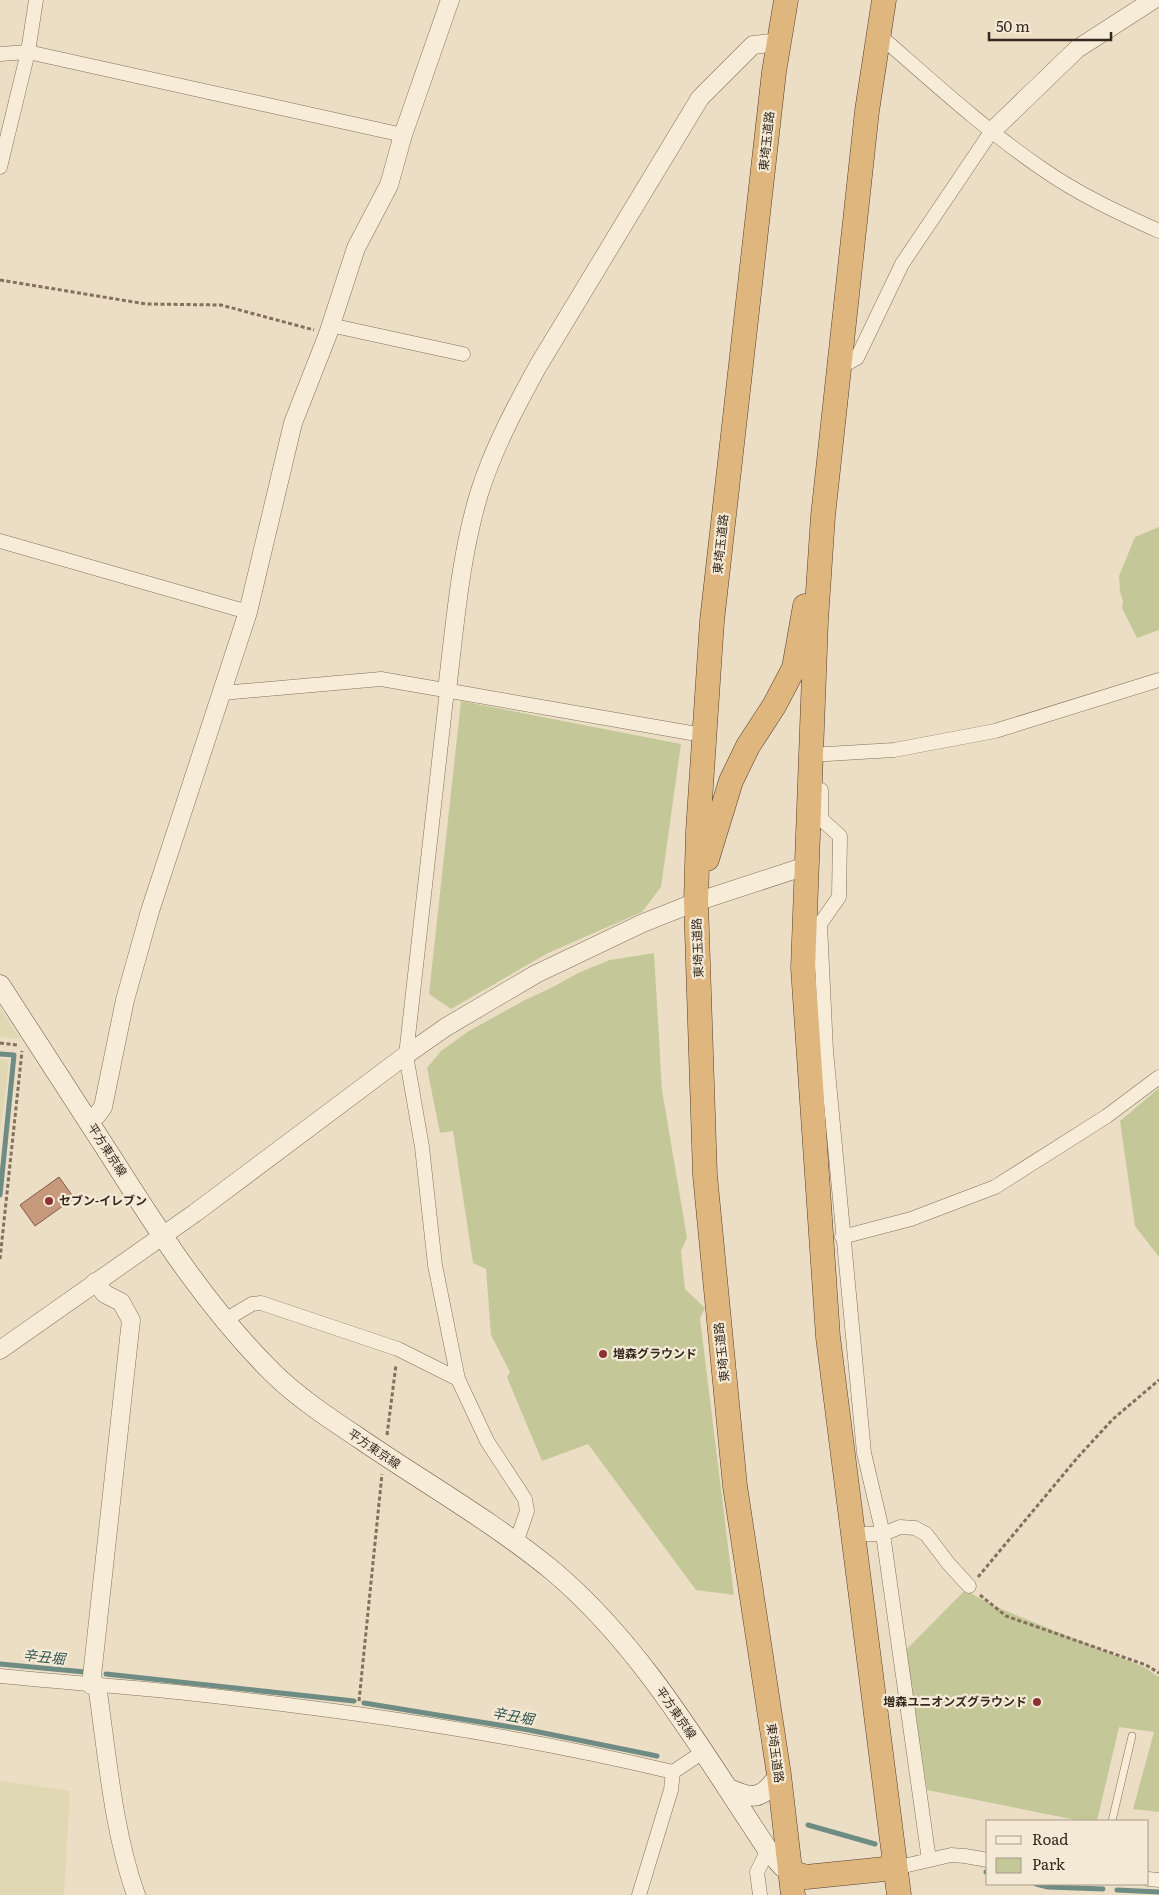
<svg xmlns="http://www.w3.org/2000/svg" width="1159" height="1895" font-family="Literata,'Noto Sans JP',serif">
<style>
.farmland{fill:#e0d7b3}
.green{fill:#c4c899}
.lines{fill:none;stroke-linecap:round;stroke-linejoin:round}
.stream{stroke:#6e8c83;stroke-width:5}
.building{fill:#c6997d;stroke:#815a44}
.service-casing{stroke:#84705c;stroke-width:8}
.minor-casing{stroke:#84705c;stroke-width:15}
.tertiary-casing{stroke:#84705c;stroke-width:19}
.secondary-casing{stroke:#66513f;stroke-width:21}
.trunk-casing{stroke:#523f30;stroke-width:25}
.path{stroke:#84705c;stroke-width:3;stroke-dasharray:4 2.5;stroke-linecap:butt}
.service{stroke:#f6ecd7;stroke-width:7}
.minor{stroke:#f6ecd7;stroke-width:14}
.tertiary{stroke:#f6ecd7;stroke-width:18}
.secondary{stroke:#f6ecd7;stroke-width:20}
.trunk{stroke:#dfb67e;stroke-width:24}
.poi-dot{fill:#8e3135;stroke:#f3e9d4;stroke-width:2}
.labels{text-anchor:middle;stroke-width:4.5;stroke-linejoin:round;paint-order:stroke}
.street-label{font-size:12px;fill:#35291f;stroke:#f3e9d4}
.poi-label{font-size:12px;font-weight:bold;fill:#35291f;stroke:#f3e9d4;text-anchor:start}
.water-label{font-size:14px;font-style:italic;fill:#2f5450;stroke:#f3e9d4}
</style>
<rect width="100%" height="100%" fill="#ebdec5"/>
<path class="farmland" d="M0 1009 20 1039 0 1037Z
M0 1059 9 1060 0 1135Z
M0 1781 70 1791 64 1895H0Z"/>
<path class="green" d="M1159 527V630L1137 638 1122 608 1123 601 1120 592 1119 576 1135 537Z
M461 701 681 744 661 887 642 912 548 953 451 1009 429 994Z
M654 953 662 1090 687 1238 681 1251 685 1289 705 1308 700 1318 734 1595 696 1590 588 1444 542 1461 507 1377 510 1372 491 1335 486 1269 473 1263 453 1131 440 1133 427 1068 441 1051 469 1031 525 1000 551 988 578 973 610 960Z
M1159 1088V1257L1135 1226 1120 1121Z
M965 1590 994 1606 1144 1667 1159 1677V1812L1133 1809 1154 1732 1119 1727 1097 1821H1081L927 1790 906 1650Z"/>
<g class="lines">
<path class="stream" d="M0 1054 14 1055 0 1195
M0 1664 85 1672
M106 1674 354 1701
M364 1703 529 1730 657 1756
M808 1825 875 1844
M986 1872H988
M1036 1884 1048 1887 1103 1889
M1117 1890 1159 1892"/>
</g>
<path class="building" d="M59 1177 74 1198 35 1226 20 1205Z"/>
<g class="lines">
<g class="service-casing">
<path id="service" d="M1112 1821 1132 1736"/>
</g>
<g class="minor-casing">
<path id="minor" d="M879 35C932 81 984 129 1041 168 1078 194 1119 213 1159 231
M0 54 28 52 403 135
M0 167 28 52 36 0
M330 325 463 354
M839 368 857 358 902 264 991 132
M0 541 248 612
M447 690 406 1055 422 1147 435 1265 458 1379
M222 693 381 679 691 733
M810 755 894 750 995 731 1159 680
M821 790V819L840 836 839 897 820 924 826 1051 864 1453 883 1534 929 1860
M842 1237 911 1219 995 1187 1107 1116 1159 1077
M225 1320 252 1304 261 1303 398 1349 458 1379 487 1441 525 1499 527 1511 516 1543
M852 1534H883L900 1527 915 1528 926 1534 948 1563 969 1586
M0 1676C59 1682 118 1686 177 1692 344 1710 510 1733 673 1772L703 1752
M895 1868 951 1855 965 1856 988 1860
M1148 1879 1159 1880
M639 1895 671 1790 673 1772
M760 1895 757 1872 768 1850"/>
</g>
<g class="tertiary-casing">
<path id="tertiary" d="M991 132 1077 49 1153 0
M447 690C455 625 460 557 479 494 493 449 515 408 538 366L700 98 753 45 779 42
M88 1121 97 1115 103 1107 125 1000 150 911 248 612 293 423 328 334 356 248 389 185 403 135 450 0
M0 1350 195 1213 406 1055 446 1027 536 974 643 923 696 902 806 866
M91 1685 131 1320 121 1302 105 1294 95 1282
M97 1685C107 1753 113 1831 136 1895"/>
</g>
<g class="secondary-casing">
<path id="secondary" d="M0 985C37 1043 75 1100 112 1158 160 1234 210 1311 274 1374 300 1399 329 1418 359 1438 423 1482 492 1521 553 1571 643 1647 703 1753 768 1850L782 1866 790 1872
M727 1788C753 1800 762 1800 779 1775"/>
</g>
<g class="trunk-casing">
<path id="trunk" d="M786 0 774 72 712 621 698 831 696 902 705 1175 735 1486 779 1775 793 1895
M884 0 867 111 823 516 816 621 803 968 828 1337 899 1895
M707 859 731 781 748 746 774 706 794 668 805 606
M790 1872 806 1877 895 1868"/>
</g>
<path class="path" d="M0 280 146 304 221 305 314 330
M0 1043 17 1045
M0 1259 22 1051
M387 1435 396 1365
M978 1577 1078 1457 1113 1419 1159 1380
M980 1595 1006 1616 1146 1665 1159 1673
M359 1701 382 1474"/>
<use href="#service" class="service"/>
<use href="#minor" class="minor"/>
<use href="#tertiary" class="tertiary"/>
<use href="#secondary" class="secondary"/>
<use href="#trunk" class="trunk"/>
</g>
<g class="poi-dot">
<circle cx="49" cy="1201" r="5"/>
<circle cx="603" cy="1354" r="5"/>
<circle cx="1037" cy="1702" r="5"/>
</g>
<g class="labels">
<g class="street-label">
<text transform="translate(767 141) rotate(-84)" y="4">東埼玉道路</text>
<text transform="translate(721 544) rotate(-84)" y="4">東埼玉道路</text>
<text transform="translate(698 948) rotate(-92)" y="4">東埼玉道路</text>
<text transform="translate(107 1150) rotate(57)" y="4">平方東京線</text>
<text transform="translate(722 1352) rotate(-96)" y="4">東埼玉道路</text>
<text transform="translate(374 1449) rotate(34)" y="4">平方東京線</text>
<text transform="translate(676 1713) rotate(55)" y="4">平方東京線</text>
<text transform="translate(775 1753) rotate(82)" y="4">東埼玉道路</text>
</g>
<g class="poi-label">
<text x="59" y="1205">セブン-イレブン</text>
<text x="613" y="1358">増森グラウンド</text>
<text x="1027" y="1706" text-anchor="end">増森ユニオンズグラウンド</text>
</g>
<g class="water-label">
<text transform="translate(44 1657) rotate(6)" y="5">辛丑堀</text>
<text transform="translate(513 1716) rotate(10)" y="5">辛丑堀</text>
</g>
</g>
<rect x="986" y="1820" width="162" height="65" fill="#f3e9d4" stroke="#a79c8c"/>
<rect x="996" y="1836" width="25" height="8" fill="#f6ecd7" stroke="#a79c8c"/>
<text x="1032" y="1845" font-size="15" fill="#35291f">Road</text>
<rect x="996" y="1858" width="25" height="15" fill="#c4c899" stroke="#a79c8c"/>
<text x="1032" y="1870" font-size="15" fill="#35291f">Park</text>
<path d="M989 32v8h122v-8" fill="none" stroke="#35291f" stroke-width="2.5"/>
<text x="996" y="32" font-size="15" fill="#35291f" stroke="#f3e9d4" stroke-width="4" paint-order="stroke">50 m</text>
</svg>
